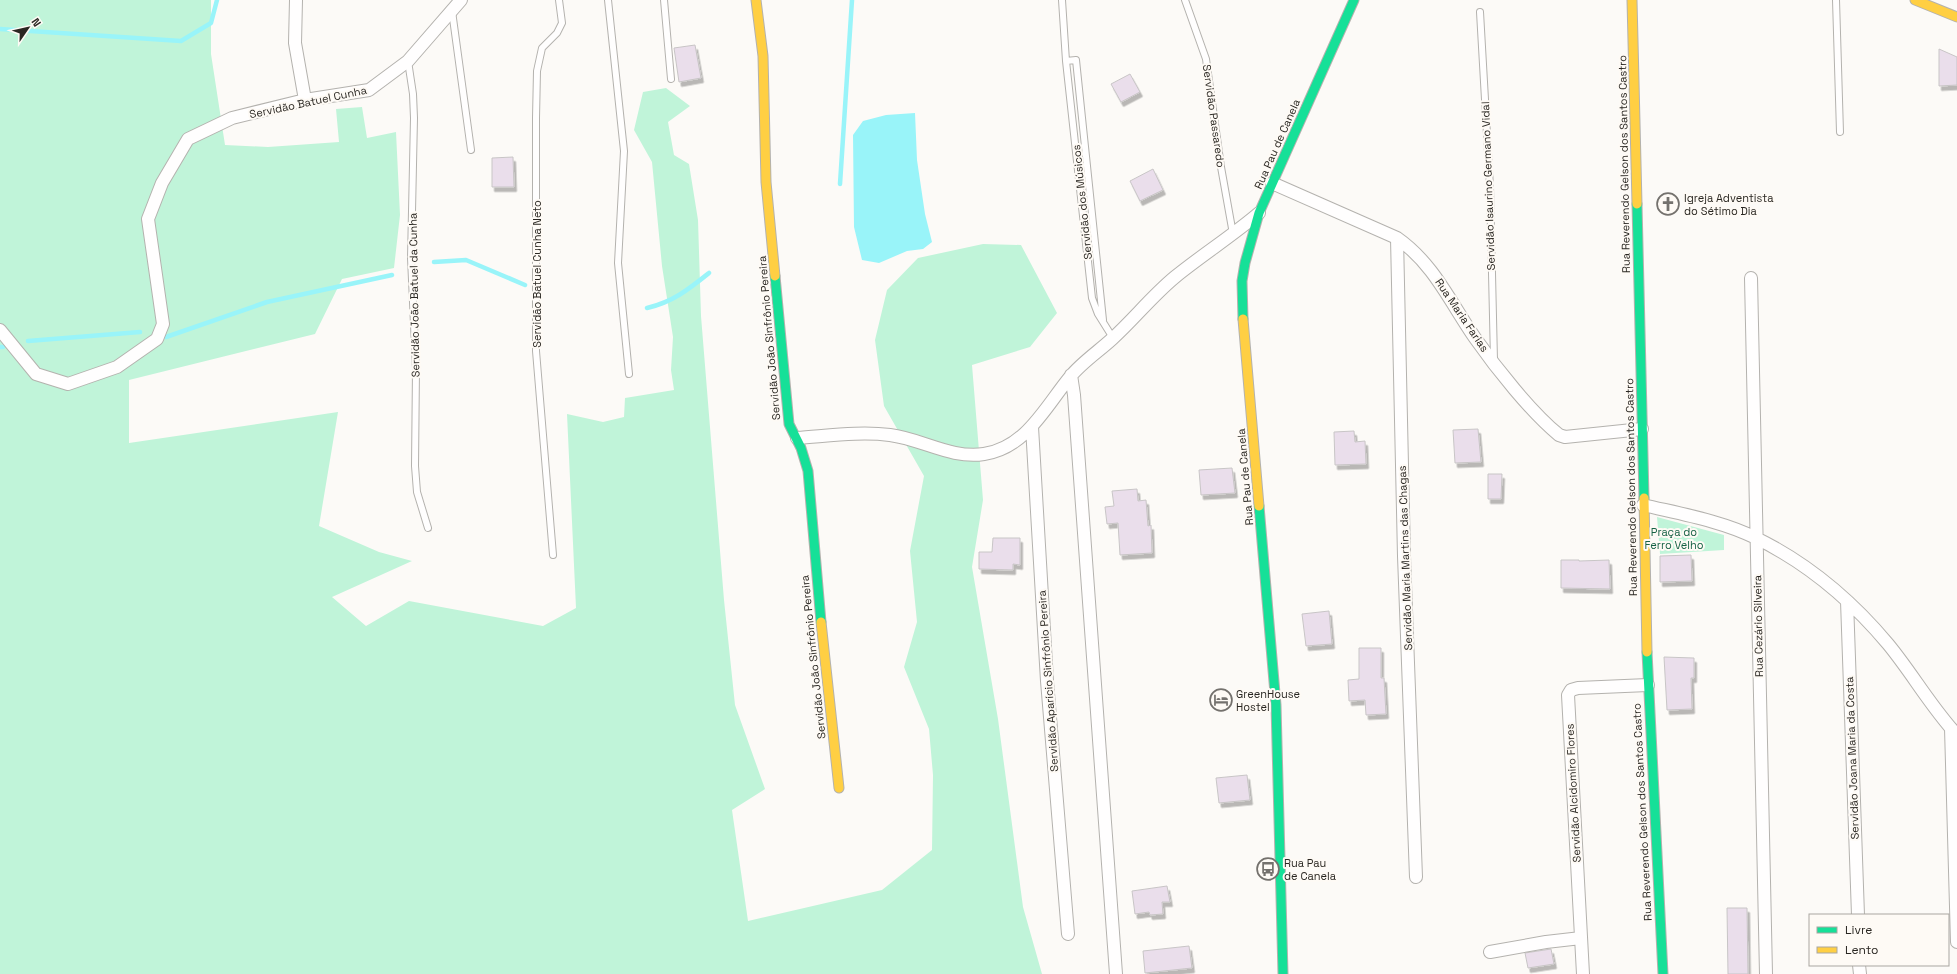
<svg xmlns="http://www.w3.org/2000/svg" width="1957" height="974" font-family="'Space Grotesk',sans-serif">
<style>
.green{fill:#c0f4d9}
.water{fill:#99f4f9}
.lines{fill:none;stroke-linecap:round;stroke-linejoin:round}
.stream{stroke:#99f4f9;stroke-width:4.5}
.building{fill:#eadeeb;stroke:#c8c5c6;filter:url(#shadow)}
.lane-casing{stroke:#b4b2ae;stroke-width:8}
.street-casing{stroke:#b4b2ae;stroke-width:14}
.fast-casing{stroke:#b4b2ae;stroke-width:11}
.slow-casing{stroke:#b4b2ae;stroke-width:11}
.lane{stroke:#fffefe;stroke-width:6}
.street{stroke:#fffefe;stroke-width:12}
.fast{stroke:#16e098;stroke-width:9}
.slow{stroke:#ffcf43;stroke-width:9}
.labels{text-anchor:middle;stroke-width:4;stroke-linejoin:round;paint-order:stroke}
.street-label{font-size:11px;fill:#2a2722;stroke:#fefaf5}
.poi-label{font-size:11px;fill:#2a2722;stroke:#fefaf5;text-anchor:start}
.park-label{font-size:11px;fill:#176245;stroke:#fefaf5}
</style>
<defs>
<filter id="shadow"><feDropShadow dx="2.5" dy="4.5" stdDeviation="0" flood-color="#0004"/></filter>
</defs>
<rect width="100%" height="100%" fill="#fcfaf7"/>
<path class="green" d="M0 0H211V54L225 145 268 147 339 142 336 109 362 107 367 138 396 132 400 215 394 268 342 279 315 334 129 380V443L338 412 319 526 379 552 412 561 332 597 366 626 409 601 543 626 576 608 567 414 603 422 624 417 625 398 674 390 671 370 673 337 662 266 652 162 634 130 643 92 666 88 690 106 668 122 674 155 689 164 698 220 701 316 724 600 735 705 765 789 732 810 748 921 882 890 932 850 933 775 929 729 904 667 917 622 910 551 924 476 884 406 875 340 887 290 918 258 983 244 1021 245 1057 313 1030 347 972 365 983 500 972 567 998 719 1023 907 1042 974H0Z
M1657 517 1724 535V550L1660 554Z"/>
<path class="water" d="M915 113 917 160 925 214 932 242 923 249 907 251 879 263 862 260 854 227 853 135 863 121 886 115Z"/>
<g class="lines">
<path class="stream" d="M0 29 181 41 211 23 217 0
M840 184 852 0
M434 262 466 260 525 285
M647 308C673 302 689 289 709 273
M166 337 267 302 392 275
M28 341 140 332
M0 347H3"/>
</g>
<path class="building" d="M695 45 701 78 679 82 674 48Z
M1939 49 1957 57V85L1939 86Z
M1130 74 1140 92 1121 102 1111 84Z
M513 157 514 187H492V158Z
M1153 169 1163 190 1140 201 1130 181Z
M1478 429 1481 462 1455 463 1453 430Z
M1354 431 1355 442 1365 441 1366 464 1335 465 1334 432Z
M1232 468 1235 493 1201 495 1199 470Z
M1488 474H1502L1501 499H1488Z
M1137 489 1138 501 1146 500 1148 526 1151 525 1152 553 1120 555 1118 523 1107 524 1105 507 1114 506 1112 491Z
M993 538H1020V565L1013 564V570L979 569V552H992Z
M1691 555 1692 581 1660 582V556Z
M1561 560H1579V561L1609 560 1610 589 1561 588Z
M1329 611 1332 644 1306 646 1302 614Z
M1359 648H1381V678H1384L1386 714 1366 715 1365 700 1349 701 1348 680 1359 679Z
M1664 657 1694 658V678H1691L1692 709 1667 710Z
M1247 775 1250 800 1219 803 1216 778Z
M1167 886 1170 902H1162L1163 914 1150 915 1149 912 1135 914 1132 891Z
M1727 908H1747L1748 974H1728Z
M1189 946 1192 968 1145 973 1143 951Z
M1551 949 1554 964 1528 968 1525 953Z"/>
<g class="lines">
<g class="lane-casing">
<path id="lane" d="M608 0 624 151 618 263 629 374
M664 0 671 79
M1062 0 1066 61 1092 298 1098 314 1113 338
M1185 0 1206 59 1221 167 1233 234
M1836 0 1840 132
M452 11 471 150
M1480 12 1490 187 1494 360
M408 61 413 94 414 118 411 258 416 369 415 466 417 492 428 528
M1066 61 1076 60 1103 320
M553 555 536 351V118L537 71 542 48 557 33 562 23 559 0"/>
</g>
<g class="street-casing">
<path id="street" d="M296 0 295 43 305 100
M1272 183 1397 238C1434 264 1450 302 1475 338 1496 368 1531 412 1559 435L1565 437 1642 429
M1397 238 1404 556 1416 877
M1751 278 1766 974
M0 330 36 374 68 384 117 367 157 339 163 324 148 219 162 183 188 139 232 118 305 100 369 90 408 61 461 0
M1071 375 1074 395 1116 974
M1032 427 1047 681 1068 934
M797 438C827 436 860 431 890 435 922 439 951 459 984 454 1026 448 1046 406 1070 377 1081 363 1099 351 1112 339 1134 319 1152 296 1175 277 1202 255 1232 236 1259 213
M1643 505C1681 514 1722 521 1756 538 1807 563 1852 601 1888 644 1912 673 1931 707 1957 735
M1847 601 1858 915
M1951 728 1957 942
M1490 952 1546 942 1581 938
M1859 965 1860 974
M1583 974 1568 695 1571 690 1578 688 1648 685"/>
</g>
<g class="fast-casing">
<path id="fast" d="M1637 204 1644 498
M775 276 789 424 801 448 808 471 821 622
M1243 319 1242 281 1245 263 1259 213 1354 0
M1259 506 1276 705 1283 974
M1647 652 1663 974"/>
</g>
<g class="slow-casing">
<path id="slow" d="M756 0 763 56 766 182 775 276
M1632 0 1637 204
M1915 0 1957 17
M1243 319 1259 506
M1644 498 1647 652
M821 622 839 788"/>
</g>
<use href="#lane" class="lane"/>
<use href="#street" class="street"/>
<use href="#fast" class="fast"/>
<use href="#slow" class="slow"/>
</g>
<defs>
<g id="church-ring" transform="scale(1.15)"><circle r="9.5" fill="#fefaf5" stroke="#74716d" stroke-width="1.5"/><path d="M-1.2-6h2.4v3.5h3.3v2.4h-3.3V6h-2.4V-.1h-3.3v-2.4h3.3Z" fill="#74716d"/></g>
<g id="hotel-ring" transform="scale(1.15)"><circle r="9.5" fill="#fefaf5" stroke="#74716d" stroke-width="1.5"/><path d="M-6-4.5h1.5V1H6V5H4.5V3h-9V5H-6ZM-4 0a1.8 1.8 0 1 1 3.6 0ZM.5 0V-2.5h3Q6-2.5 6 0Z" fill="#74716d"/></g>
<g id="bus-ring" transform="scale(1.15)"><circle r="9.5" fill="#fefaf5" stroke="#74716d" stroke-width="1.5"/><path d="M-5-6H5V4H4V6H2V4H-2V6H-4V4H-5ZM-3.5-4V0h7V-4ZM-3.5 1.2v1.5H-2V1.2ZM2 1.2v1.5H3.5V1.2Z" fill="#74716d"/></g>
</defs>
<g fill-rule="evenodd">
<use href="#church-ring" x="1668" y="204"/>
<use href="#hotel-ring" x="1221" y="700"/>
<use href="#bus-ring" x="1268" y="869"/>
</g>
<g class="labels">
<g class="street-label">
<text transform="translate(308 102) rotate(-12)" y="4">Servidão Batuel Cunha</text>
<text transform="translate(1214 116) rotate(82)" y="4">Servidão Passaredo</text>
<text transform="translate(1277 144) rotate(-66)" y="4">Rua Pau de Canela</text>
<text transform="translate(1624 164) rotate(-91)" y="4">Rua Reverendo Gelson dos Santos Castro</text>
<text transform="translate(1488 186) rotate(-92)" y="4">Servidão Isaurino Germano Vidal</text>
<text transform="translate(1082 202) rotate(-96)" y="4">Servidão dos Músicos</text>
<text transform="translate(537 274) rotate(-90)" y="4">Servidão Batuel Cunha Neto</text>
<text transform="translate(414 295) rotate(-91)" y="4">Servidão João Batuel da Cunha</text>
<text transform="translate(1462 315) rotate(56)" y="4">Rua Maria Farias</text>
<text transform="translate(769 338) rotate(-95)" y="4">Servidão João Sinfrônio Pereira</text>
<text transform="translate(1245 477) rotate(-95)" y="4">Rua Pau de Canela</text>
<text transform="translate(1631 487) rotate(-91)" y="4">Rua Reverendo Gelson dos Santos Castro</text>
<text transform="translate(1405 558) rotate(-92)" y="4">Servidão Maria Martins das Chagas</text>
<text transform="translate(1758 626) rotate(-91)" y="4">Rua Cezário Silveira</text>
<text transform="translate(813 657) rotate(-96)" y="4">Servidão João Sinfrônio Pereira</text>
<text transform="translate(1048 681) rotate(-94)" y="4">Servidão Aparício Sinfrônio Pereira</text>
<text transform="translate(1852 758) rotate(-92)" y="4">Servidão Joana Maria da Costa</text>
<text transform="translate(1573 793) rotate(-93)" y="4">Servidão Alcidomiro Flores</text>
<text transform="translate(1642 812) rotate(-93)" y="4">Rua Reverendo Gelson dos Santos Castro</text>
</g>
<g class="poi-label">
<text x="1684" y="202">Igreja Adventista<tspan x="1684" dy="13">do Sétimo Dia</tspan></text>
<text x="1236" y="698">GreenHouse<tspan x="1236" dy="13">Hostel</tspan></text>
<text x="1284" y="867">Rua Pau<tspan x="1284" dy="13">de Canela</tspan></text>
</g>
<g class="park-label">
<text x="1674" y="536">Praça do<tspan x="1674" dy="13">Ferro Velho</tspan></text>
</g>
</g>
<rect x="1809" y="914" width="140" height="52" fill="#fefaf5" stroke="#a9a6a1"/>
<rect x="1817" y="927" width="20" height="6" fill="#16e098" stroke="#a9a6a1"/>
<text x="1845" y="934" font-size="12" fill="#2a2722">Livre</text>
<rect x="1817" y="947" width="20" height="6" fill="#ffcf43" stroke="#a9a6a1"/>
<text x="1845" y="954" font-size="12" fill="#2a2722">Lento</text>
<g transform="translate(28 28) rotate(56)" stroke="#fefaf5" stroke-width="3" paint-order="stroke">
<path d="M0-3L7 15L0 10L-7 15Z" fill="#2a2722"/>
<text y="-6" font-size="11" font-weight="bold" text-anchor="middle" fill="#2a2722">N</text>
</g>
</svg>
